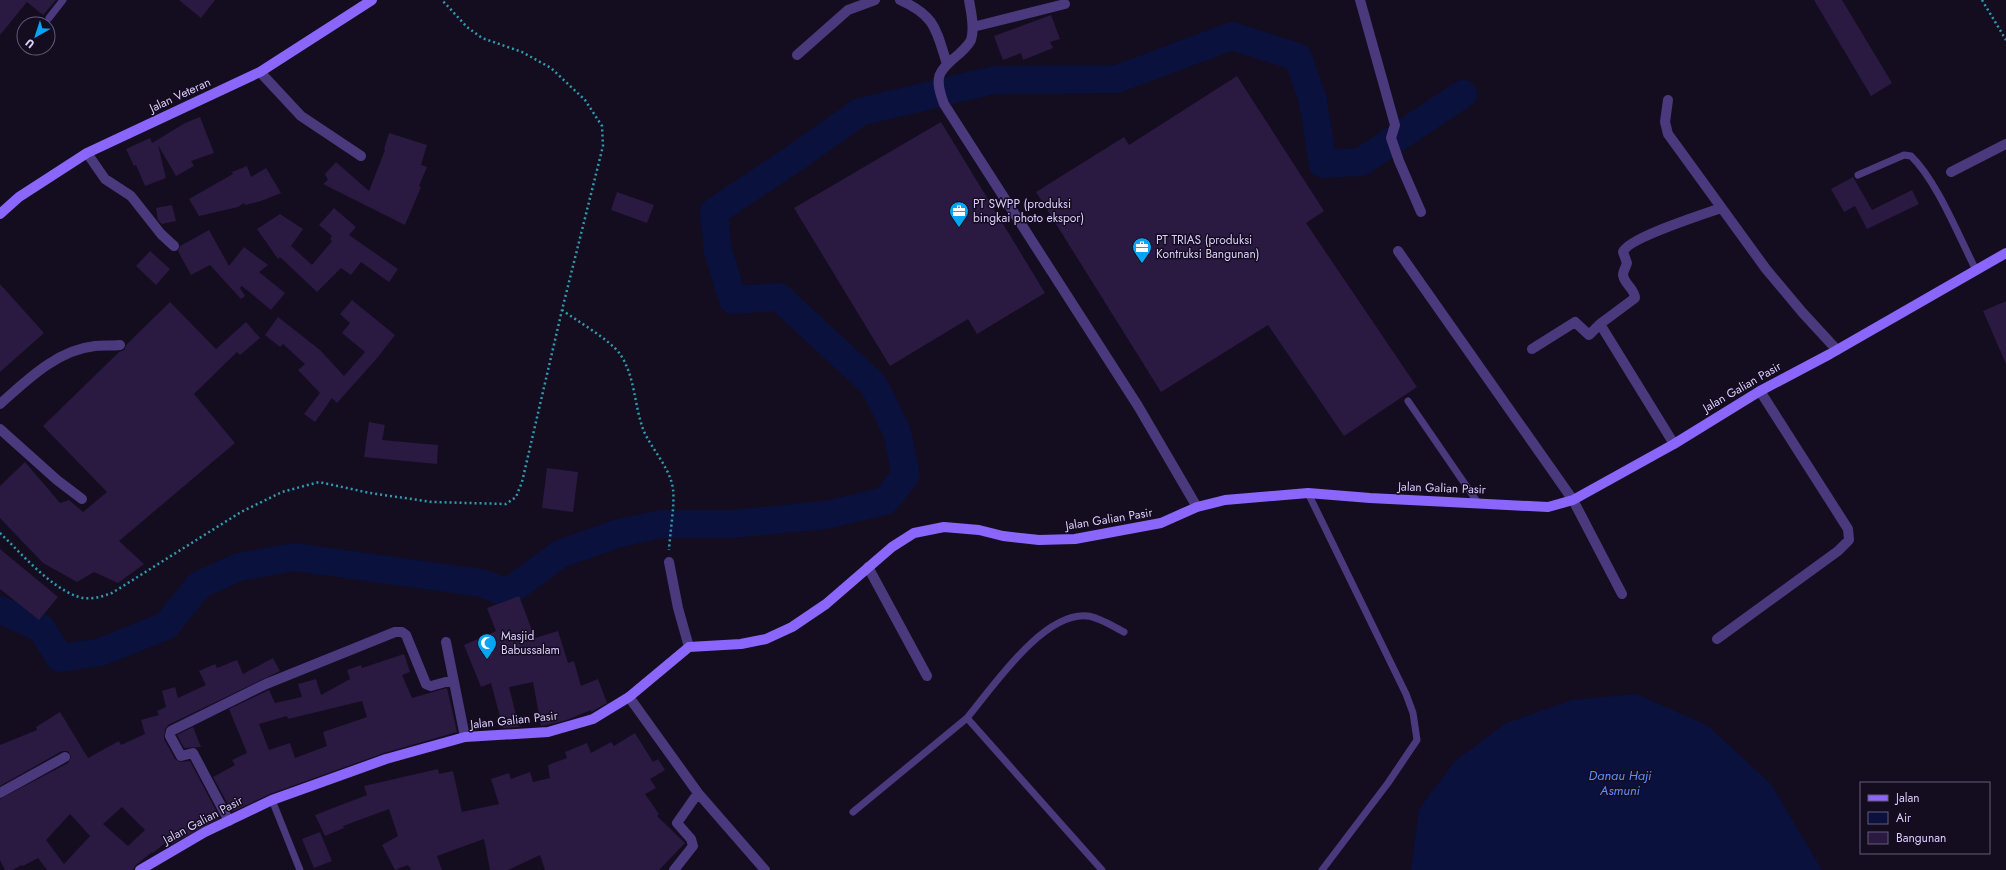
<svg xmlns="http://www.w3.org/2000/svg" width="2006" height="870" font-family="Jost,sans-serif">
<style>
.water{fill:#0a113c}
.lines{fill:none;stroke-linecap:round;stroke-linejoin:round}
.river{stroke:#0a113c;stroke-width:28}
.building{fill:#2a1940;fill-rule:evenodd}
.path{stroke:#309baf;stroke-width:2.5;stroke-dasharray:2 3;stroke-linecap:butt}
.lane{stroke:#4b397e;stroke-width:7}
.street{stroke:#4b397e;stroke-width:10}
.secondary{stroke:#8b66fc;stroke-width:10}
.labels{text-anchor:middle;stroke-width:3;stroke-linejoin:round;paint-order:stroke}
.street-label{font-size:12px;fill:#ddcdfe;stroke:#140d20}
.poi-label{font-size:12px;fill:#ddcdfe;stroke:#140d20;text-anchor:start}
.water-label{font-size:13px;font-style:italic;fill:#5d8ffc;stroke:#140d20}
</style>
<rect width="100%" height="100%" fill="#140d20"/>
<path class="water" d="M1636 694 1707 725 1771 784 1822 870H1411L1419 809 1455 761 1506 723 1572 700Z"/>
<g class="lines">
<path class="river" d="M0 610 41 628 60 658 101 652 166 626 199 585 239 567 294 557 482 583 507 593 560 554 616 534 660 524H732L826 515 885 501 906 475 897 432 874 385 779 297 733 300 718 251 714 212 792 160 860 112 994 80 1117 79 1232 36 1298 57 1313 101 1323 164 1361 162 1463 94"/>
</g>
<path class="building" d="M0 0H56L43 15 27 2 0 35Z
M179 0H215L201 18Z
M1814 0H1842L1892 83 1871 96Z
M1051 15 1060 39 1050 42 1053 48 1023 60 1021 53 1003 60 994 36Z
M1237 76 1324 211 1306 223 1417 387 1344 436 1268 325 1161 392 1036 192 1124 137 1129 145Z
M200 117 214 153 191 161 194 166 176 176 158 145 166 178 145 186 136 165 134 166 126 149 150 138 152 143 185 123Z
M941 122 1045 293 977 334 968 319 890 366 794 208Z
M389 133 427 145 421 165 427 167 419 186 421 187 405 225 323 184 328 180 325 174 336 162 369 191 385 150 384 149Z
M247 166 251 177 266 168 281 193 261 201 245 205 244 203 238 207 199 216 189 199 233 174 232 172Z
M1853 177 1872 210 1912 190 1919 204 1867 229 1855 206 1844 212 1831 189Z
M617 192 654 205 647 223 611 210Z
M172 205 176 221 162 224 158 220 156 208Z
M334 208 356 227 349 235 398 269 389 282 361 262 351 275 341 268 317 292 280 257 278 259 257 229 280 214 303 229 291 246 312 265 332 241 330 239 332 236 319 225Z
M209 230 229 266 244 247 268 265 259 272 285 293 271 310 242 286 240 288 245 296 241 299 210 265 191 275 178 251 180 246Z
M150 251 170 269 156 285 136 266Z
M0 284 44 333 0 372Z
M352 300 395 335 378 357 337 403 332 398 315 422 304 414 320 393 298 370 305 364 283 344 280 347 265 335 278 317 320 350 344 376 365 352 342 333 350 323 340 314Z
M2006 301V364L1983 311Z
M170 302 216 349 246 322 260 338 240 355 237 352 194 394 235 443 119 541 144 564 118 583 94 572 77 582 43 563 0 518V486L25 462 60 503 69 500 83 512 107 492 43 426 119 352 124 350 126 345Z
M369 422 385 425 382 440 438 445 437 464 364 457Z
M547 468 578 472 573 512 542 508Z
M0 549 58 597 39 620 0 589Z
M519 596 535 638 558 631 568 663 574 661 581 686 598 679 607 703 591 712V710L564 721 541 726 533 682 509 687 519 727 503 728 491 683 481 687 464 645 496 631 487 608Z
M404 654 410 672 402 675 412 698 447 688 457 732 384 753 270 794 232 812 213 777 235 765 232 760 247 753 229 709 269 690 275 703 302 697 298 684 316 679 321 695 350 679 347 670 361 665 362 668ZM362 701 367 717 323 732 327 746 295 758 290 743 269 750 259 724 287 716 288 719Z
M273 658 280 671 168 725 165 729 164 739 175 759 180 762 190 761 220 818 172 844 170 839 153 853 152 852 136 865 133 870H47L38 858 23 866 22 865 12 870H5L0 860V799L68 763 71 757 68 751H62L0 786V745L37 730 36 727 60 712 88 758 119 741 121 745 145 734 141 720 159 715 157 711 166 707 162 691 175 687 178 698 206 685 199 671 215 664 217 668 237 660 243 674ZM122 807 145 830 128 846 103 824ZM70 814 90 836 64 864 46 840Z
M193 727 201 747 184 748 177 735Z
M635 733 653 762 658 759 665 770 650 779 656 788 645 794 659 814 657 816 685 843 659 870H545L540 855 508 870H490L484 839 437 856 442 870H411L408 865 395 870 382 845 398 836 389 809 343 826 344 828 325 836 315 815 367 795 364 786 438 769 439 774 453 771 462 812 499 804 491 779 509 773 511 779 530 772 533 782 550 778 548 765 567 758 565 752 587 743 591 753 611 742 614 746Z
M320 832 332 861 314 868 302 839Z"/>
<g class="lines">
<path class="path" d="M1982 0 2006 40
M562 310C577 321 609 339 620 354 635 376 634 404 643 429 651 449 670 467 673 489 675 504 670 532 669 550
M0 533C21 553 49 586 76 596 88 601 101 597 112 593L241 512 282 492 319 482 370 493 432 502 506 504 516 497 522 482 562 310 603 146 602 126 585 100 551 68 522 52 482 38 467 27 442 0"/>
<path class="lane" d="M49 18 63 0
M1858 175 1904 155 1911 156C1937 181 1959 237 1976 270
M1408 401 1478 503
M1308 493 1406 694 1413 713 1417 740 1388 783 1322 870
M272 800 300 870
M853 812 967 718
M1102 870 967 718C993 687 1043 612 1087 616 1099 617 1114 627 1124 632"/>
<path class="street" d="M900 0C936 16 936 30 947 64
M969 0C971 12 975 28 971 40 968 46 963 50 959 54 937 72 934 77 944 104L1138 406 1197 507
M1360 0 1395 125 1391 138 1399 161 1421 212
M973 27 1065 4
M797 55 848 10 875 0
M260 72 301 116 361 156
M1668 100 1665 122 1668 134 1766 269 1802 312 1837 350
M87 153 105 179 131 196 161 234 174 246
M1951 172 2006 144
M1398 251 1573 500 1622 594
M1532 349 1575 322 1589 335 1600 324
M0 404C27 380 57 350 95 346 104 345 112 346 120 345
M0 429 57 480 82 499
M1674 444 1600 324 1635 298C1635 289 1624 284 1623 275 1623 271 1626 267 1627 263L1623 252C1628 238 1704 214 1721 208
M669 562 678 608 689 647
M868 567 927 676
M1717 639 1838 551 1849 540 1848 529 1760 391
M446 642 465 737
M629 697 698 793 765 870
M0 793 65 757
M229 821 193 753 181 756 170 736 171 731 266 684 395 632H402L406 635 426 684 431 686 453 680
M674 870 693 846 691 839 677 823 698 793"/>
<path class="secondary" d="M0 214 19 197 87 153 260 72 372 0
M140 870 205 832 272 800 386 759 465 737 548 732 593 719 629 697 689 647 741 644 766 639 792 627 826 604 892 547 914 533 944 527 979 530 1003 536 1039 540 1075 539 1161 523 1197 507 1225 500 1308 493 1370 498 1548 507 1573 500 1674 444 1760 391 1830 354 2006 253"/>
</g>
<defs>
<g id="office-pin" transform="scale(1)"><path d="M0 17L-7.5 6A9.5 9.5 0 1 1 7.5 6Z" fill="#04a6f3" stroke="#140d20"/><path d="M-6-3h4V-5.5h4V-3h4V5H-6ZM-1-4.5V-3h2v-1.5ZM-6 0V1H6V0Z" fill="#fff"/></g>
<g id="mosque-pin" transform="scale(1)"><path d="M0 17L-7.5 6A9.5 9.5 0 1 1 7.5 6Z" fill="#04a6f3" stroke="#140d20"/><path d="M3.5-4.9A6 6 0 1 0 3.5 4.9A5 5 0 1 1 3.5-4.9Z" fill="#fff"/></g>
</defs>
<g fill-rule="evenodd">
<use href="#office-pin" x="959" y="211"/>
<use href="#office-pin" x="1142" y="247"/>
<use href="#mosque-pin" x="487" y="643"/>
</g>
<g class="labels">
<g class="street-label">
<text transform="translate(180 95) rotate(-25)" y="4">Jalan Veteran</text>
<text transform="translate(1742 387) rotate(-30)" y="4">Jalan Galian Pasir</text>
<text transform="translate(1442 488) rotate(2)" y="4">Jalan Galian Pasir</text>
<text transform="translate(1109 519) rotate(-9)" y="4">Jalan Galian Pasir</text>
<text transform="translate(514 720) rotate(-6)" y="4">Jalan Galian Pasir</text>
<text transform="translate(203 820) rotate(-28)" y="4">Jalan Galian Pasir</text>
</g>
<g class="poi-label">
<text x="973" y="208">PT SWPP (produksi<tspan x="973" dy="14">bingkai photo ekspor)</tspan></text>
<text x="1156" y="244">PT TRIAS (produksi<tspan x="1156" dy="14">Kontruksi Bangunan)</tspan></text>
<text x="501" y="640">Masjid<tspan x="501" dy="14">Babussalam</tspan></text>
</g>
<g class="water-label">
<text x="1620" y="780">Danau Haji<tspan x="1620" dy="15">Asmuni</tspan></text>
</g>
</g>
<rect x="1860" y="782" width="130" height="72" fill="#140d20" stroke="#645a79"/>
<rect x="1868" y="795" width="20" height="6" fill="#8b66fc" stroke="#645a79"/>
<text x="1896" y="802" font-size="12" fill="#ddcdfe">Jalan</text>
<rect x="1868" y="812" width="20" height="12" fill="#0a113c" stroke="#645a79"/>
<text x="1896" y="822" font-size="12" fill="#ddcdfe">Air</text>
<rect x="1868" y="832" width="20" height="12" fill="#2a1940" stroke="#645a79"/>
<text x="1896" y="842" font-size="12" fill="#ddcdfe">Bangunan</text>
<g transform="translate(36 36) rotate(219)"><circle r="19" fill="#140d20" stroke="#645a79"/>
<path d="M0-3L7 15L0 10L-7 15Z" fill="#04a6f3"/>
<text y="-6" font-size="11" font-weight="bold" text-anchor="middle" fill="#ddcdfe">U</text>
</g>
</svg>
